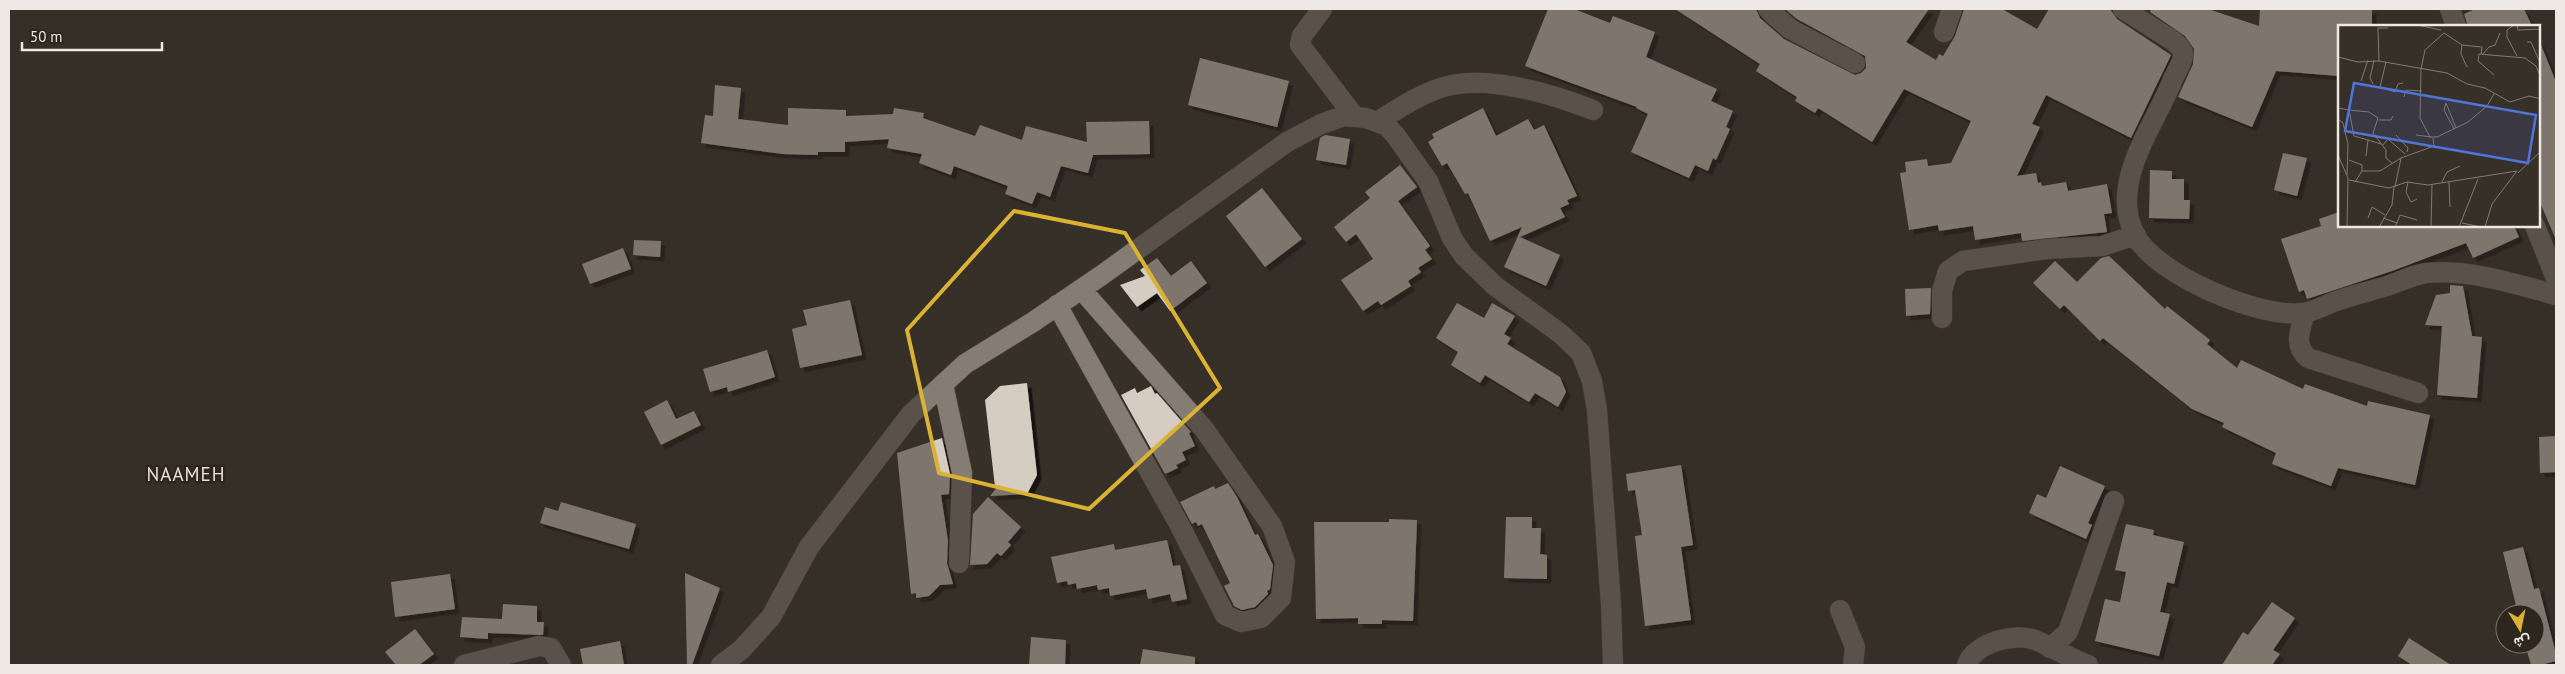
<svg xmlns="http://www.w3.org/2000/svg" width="2565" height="674" font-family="'PT Sans',Vazirmatn,sans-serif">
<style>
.building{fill:#d5ccc2;filter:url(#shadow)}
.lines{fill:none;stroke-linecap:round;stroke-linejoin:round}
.minor-casing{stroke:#544e48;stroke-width:21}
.minor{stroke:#857c74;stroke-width:20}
.marked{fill:none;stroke:#dab333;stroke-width:4;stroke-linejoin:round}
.labels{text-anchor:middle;stroke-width:5;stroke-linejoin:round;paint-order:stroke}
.quarter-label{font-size:19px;letter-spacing:1px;fill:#ebe1d8;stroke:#2d261e}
.inset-road{fill:none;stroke:#807a73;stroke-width:1}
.view{fill:#5174db;fill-opacity:0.15;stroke:#5174db;stroke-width:2.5}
.inset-edge{fill:none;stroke:#ede8e3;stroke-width:2.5}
</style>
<defs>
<filter id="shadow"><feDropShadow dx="4.5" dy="4.5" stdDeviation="0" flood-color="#0009"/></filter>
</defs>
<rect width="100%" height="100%" fill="#373028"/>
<path class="building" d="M1548 9H1574L1610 23 1613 16 1655 32 1646 57 1717 89 1711 101 1733 111 1726 127 1730 129 1716 160 1713 158 1708 171 1695 165 1689 178 1631 152 1648 114 1636 108 1637 107 1525 66Z
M1675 9H1756L1760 18 1784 39 1855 75 1861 73 1866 68 1865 56 1797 19 1785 9H1929L1906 42 1936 60 1939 54 1943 56 1955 36 1964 9H2002L2037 29 2049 9H2110L2117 19 2171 55 2131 138 2046 95 2032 124 2040 127 2017 176 2036 173 2038 183 2041 182 2042 186 2066 182 2068 191 2107 184 2112 213 2104 214 2107 232 2022 241 2021 233 1975 240 1973 226 1939 231 1938 225 1909 230 1900 173 1906 172 1905 162 1927 159 1928 166 1951 163 1971 121 1904 89 1872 142 1818 108 1815 113 1795 101 1797 97 1756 71 1760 64Z
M2151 9H2208L2259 26 2260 9H2372V26H2339V76L2276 71 2252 127 2178 97 2193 64 2194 49 2185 36 2150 12Z
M2475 9H2524L2532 26H2468L2464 14Z
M2539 40 2556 82V240L2539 200Z
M1200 58 1289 81 1277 127 1188 105Z
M715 85 741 88 738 119 788 125V108L846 110V116L893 114 894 108 924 113 923 118 975 136 980 125 1022 140 1026 126 1087 142 1086 122 1149 121 1150 154 1093 155 1088 173 1061 166 1050 197 1037 192 1032 204 1005 194 1008 186 954 166 951 175 919 163 922 154 887 148 889 139 845 142V152H818V155L783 154 701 143 705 115 713 116Z
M1483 108 1496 136 1528 119 1534 130 1544 125 1577 196 1567 200 1569 204 1560 208 1565 217 1520 237 1560 255 1546 286 1504 267 1522 227 1490 241 1468 193 1465 194 1447 163 1442 166 1428 142 1434 138 1432 134Z
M1325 135 1350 139 1346 165 1316 160 1320 138Z
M2283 153 2307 158 2297 196 2274 190Z
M1400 165 1417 187 1398 201 1430 246 1425 250 1432 259 1418 268 1421 272 1408 281 1411 286 1381 305 1378 301 1363 311 1341 280 1373 259 1356 234 1346 242 1334 227 1370 198 1365 192Z
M2150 170 2172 171V179H2184V200H2190L2189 219 2149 218Z
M1262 188 1302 239 1265 267 1226 216Z
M2339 212V226H2514L2519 237 2473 258 2466 243 2392 271 2307 299 2304 290 2299 292 2281 239 2321 226 2319 219Z
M634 240 661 241 660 257 633 255Z
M623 248 631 269 590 284 582 264Z
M2109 256 2165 309 2167 306 2210 340 2207 344 2237 368 2241 360 2303 389 2305 384 2367 406 2368 401 2430 415 2415 485 2338 468 2331 486 2272 464 2276 453 2222 427 2224 423 2192 409 2103 338 2100 341 2064 305 2060 309 2033 283 2055 261 2077 282 2101 258Z
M1157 258 1171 276 1191 261 1207 283 1170 311 1157 293 1137 307 1120 285 1145 276 1140 270Z
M2450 285 2463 286 2472 336 2482 337 2477 398 2437 395 2442 326 2425 325 2436 295 2450 293Z
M1931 288 1930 314 1906 316 1905 289Z
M850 300 862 355 800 368 792 329 807 325 803 310Z
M1457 303 1484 318 1492 303 1515 316 1504 334 1511 338 1507 344 1560 377 1566 392 1558 407 1535 393 1529 402 1485 375 1480 383 1451 365 1458 352 1436 338Z
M767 350 775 377 728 392 727 387 710 392 703 369Z
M1027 383 1037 475 1027 494 990 496 998 486 995 487 985 400 1000 386Z
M1151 386 1155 394 1157 393 1191 432 1189 433 1195 446 1182 452 1186 460 1176 465 1178 468 1165 474 1121 395 1135 388 1137 393Z
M667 400 676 419 694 411 701 425 661 445 644 412Z
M2556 436V472L2540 473 2539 437Z
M942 438 950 474 949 494 941 495 948 541 947 563 953 584 940 585 929 596 916 598V593L911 594 897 453Z
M1681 465 1693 545 1681 547 1691 620 1645 626 1635 536 1642 535 1635 490 1628 491 1626 474Z
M2060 466 2105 486 2088 523 2092 525 2086 539 2029 513 2037 494 2046 498Z
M1228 483 1237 497 1255 535 1258 534 1273 565 1270 589 1267 591 1268 594 1255 607 1242 610 1234 606 1224 586 1230 583 1202 524 1198 526 1196 522 1192 524 1180 502 1214 486 1215 489Z
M988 497 1021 527 1008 542 1011 545 1001 556 997 553 987 564 970 565 973 514Z
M561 502 636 524 629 549 540 523 545 507 558 511Z
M1506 517H1532V528H1541L1540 554 1547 555V579L1504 578Z
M1389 519 1417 520 1413 621 1382 620V624H1358V618L1316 619 1314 522H1389Z
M2126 524 2154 530 2153 535 2184 542 2174 584 2167 582 2160 612 2170 614 2159 656 2095 641 2105 599 2120 602 2126 572 2115 570Z
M1167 540 1173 566 1180 565 1187 599 1172 602 1170 594 1148 599 1146 589 1110 596 1109 588 1098 590 1097 585 1077 589 1076 583 1068 585 1067 581 1057 583 1051 557 1114 544 1115 550Z
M2523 547 2534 589 2539 588 2556 654V661L2540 665H2531L2525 644H2535V614H2518L2503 552Z
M685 573 720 588 692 665H687Z
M450 574 455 609 395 617 391 582Z
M2272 602 2295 618 2273 650 2280 654 2272 665H2222L2243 632 2248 635Z
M503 604 537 606V622H544L543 635 488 633V639L460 637 462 617 502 619Z
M415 629 434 654 419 665H396L385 652Z
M1031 637 1066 640 1065 665H1029Z
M2409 638 2451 665H2412L2398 656Z
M620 641 624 665H583L580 649Z
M1143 649 1195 657V665H1140Z"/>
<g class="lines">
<g class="minor-casing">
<path id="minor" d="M1322 9 1302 36 1300 45 1354 116
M1768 9 1790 29 1855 63
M2123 9 2172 40C2177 44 2183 48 2183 55 2183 62 2176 72 2173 79 2155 126 2108 182 2135 235 2156 275 2260 319 2304 313 2315 311 2326 305 2336 301 2353 295 2370 291 2387 286 2399 282 2413 275 2426 273 2470 269 2515 284 2556 295
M2450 9 2456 26
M1944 32 1952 9
M1377 122C1399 108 1426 90 1452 85 1493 76 1555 95 1593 110
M2535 226 2556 278
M1057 305 1179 524 1225 615 1241 622 1261 618 1281 598 1285 562 1272 526 1204 429 1081 289
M2305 313C2300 330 2293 345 2308 358L2418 393
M1942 318V291L1948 271 1963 261 2047 249 2102 246 2136 235
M943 384 962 473 959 563
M1840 610 1855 647 1853 665
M2050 648 2068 632 2114 501
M464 665 539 646 551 648 561 665
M721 665 741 650 771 617 809 547 911 414 965 364 1033 322 1102 275 1287 142 1321 124 1344 116 1366 118 1387 126 1396 136 1428 181 1452 238 1464 256 1495 286 1561 334 1581 353 1592 381 1597 410 1611 605 1613 665
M1967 665C1974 643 2015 632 2035 640 2053 647 2069 658 2088 665"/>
</g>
<use href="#minor" class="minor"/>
</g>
<path d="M0 0H2565V674H0ZM1014 211 1125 233 1220 388 1089 509 939 473 907 330Z" fill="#373028" fill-opacity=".55" fill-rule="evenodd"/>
<path class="marked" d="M1014 211 1125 233 1220 388 1089 509 939 473 907 330Z"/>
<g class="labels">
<g class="quarter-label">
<text x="186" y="481">NAAMEH</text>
</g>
</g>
<g transform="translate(2338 25)">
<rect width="202" height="202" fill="#373028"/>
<path class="inset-road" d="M79 0 103 5M176 0 169 5V12L179 31M179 0 180 5 203 4M189 17H193L203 40M124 20 123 29 129 42M143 29 144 22 124 20 106 8 87 25 83 44 82 93 92 112H99L130 97 149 81 156 69M145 29 151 22 157 20 162 8M0 32 20 37 41 36 109 48 129 59 147 63 172 77 191 71 203 74M41 36 40 3H50M48 37 42 62 57 67 60 59 65 58M156 50 140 36 141 29 187 33 198 41 203 53M23 56 30 35M35 59 32 53 36 35M66 72 68 65 84 66M0 83 11 85 16 111 30 115M11 85 31 87 40 93 35 108 48 125V133L54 138M0 94 5 98 10 119 9 150M41 95H53L55 91M116 104 106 85 108 78 118 103M58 110 70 123 69 127M78 110 93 112M44 121 50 114 67 129M0 130 10 153 9 202M28 131 30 115 43 119M11 135 24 140V146M180 148 203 126M11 155 51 163 69 157 90 160 179 146 154 179 147 202M17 157 24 146H42L63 133M70 157 68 167 73 177 79 174M104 157 109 147 122 141M111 157 112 182M57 162 63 133 96 121 95 113M30 193 34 182 47 190M45 193 59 198 57 202M59 198 62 190 79 195M124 198 143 202M41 202 54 180 56 162M93 202 94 160M121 202 140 154"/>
<path class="view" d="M16 58 198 90 190 138 7 106Z"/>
<rect width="202" height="202" class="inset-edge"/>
</g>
<rect width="2565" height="674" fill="none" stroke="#ede8e3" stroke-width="20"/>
<g transform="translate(2520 629) rotate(170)"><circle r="24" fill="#2d261e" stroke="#7a746d"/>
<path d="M0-4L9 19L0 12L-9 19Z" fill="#dab333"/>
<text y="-8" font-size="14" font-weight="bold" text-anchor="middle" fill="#ede8e3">ش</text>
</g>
<path d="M22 42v8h140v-8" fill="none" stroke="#ede8e3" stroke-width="2.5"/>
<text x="30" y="42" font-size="15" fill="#ede8e3" stroke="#2d261e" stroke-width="4" paint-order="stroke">50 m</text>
</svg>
